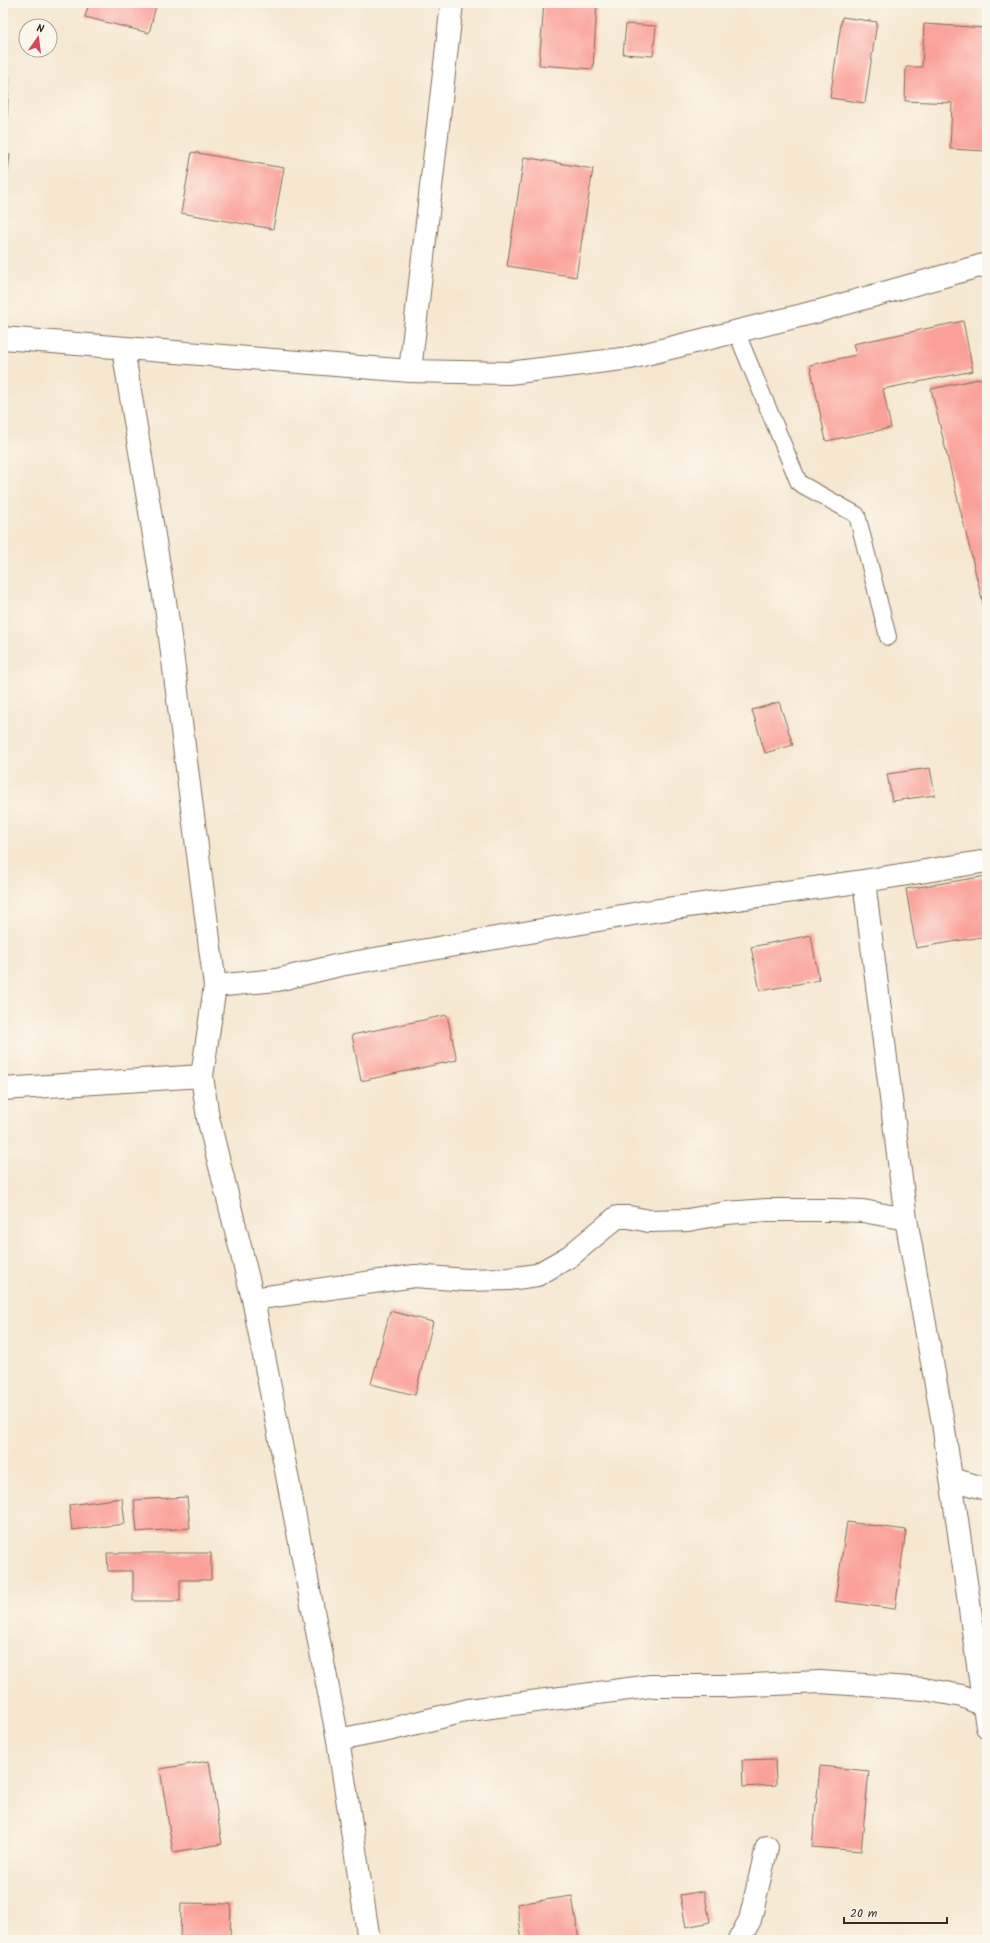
<svg xmlns="http://www.w3.org/2000/svg" width="990" height="1943" font-family="Kalam,sans-serif">
<style>
.building{fill:#faa09a}
.lines{fill:none;stroke-linecap:round;stroke-linejoin:round}
.service-casing{stroke:#7c6c5c;stroke-width:18}
.minor-casing{stroke:#7c6c5c;stroke-width:24}
.service{stroke:#fff;stroke-width:16}
.minor{stroke:#fff;stroke-width:22}
</style>
<rect width="100%" height="100%" fill="#fbf7ec"/>
<filter id="ink" filterUnits="userSpaceOnUse"><feTurbulence type="fractalNoise" baseFrequency=".025" numOctaves="2"/><feDisplacementMap in="SourceGraphic" scale="8" xChannelSelector="R" yChannelSelector="G"/><feConvolveMatrix kernelMatrix="1 2 1 2 8 2 1 2 1" color-interpolation-filters="sRGB"/></filter>
<filter id="wash" filterUnits="userSpaceOnUse"><feTurbulence type="fractalNoise" baseFrequency=".012" numOctaves="4" result="noise"/><feDisplacementMap in="SourceGraphic" scale="16" xChannelSelector="R" yChannelSelector="G"/><feGaussianBlur stdDeviation="0.9" result="paint"/><feColorMatrix in="noise" values="0 0 0 0 0 0 0 0 0 0 0 0 0 0 0 0 0 1.4 0 .05"/><feComposite in="paint" operator="in"/></filter>
<g filter="url(#wash)">
<rect width="100%" height="100%" fill="#f6e7d0"/>
<g id="blocks">
<path class="building" d="M89 3H144L156 6 149 33 85 17Z
M544 3H597L593 69 539 65Z
M842 17 877 22 865 103 830 98Z
M626 24 656 26 653 56 623 54Z
M924 24 987 28V151L950 149 952 103 905 101 906 67H922Z
M3 76 9 77 6 135H3Z
M192 152 284 168 273 229 181 213Z
M3 154 10 155 4 200H3Z
M524 157 593 169 576 277 507 266Z
M963 321 973 371 883 389 891 428 826 441 810 365 856 355 853 344Z
M983 378 987 393 986 616 931 389Z
M779 702 793 745 765 753 752 710Z
M930 768 935 795 892 801 887 774Z
M987 876V936L916 948 906 889Z
M811 935 819 980 760 991 751 947Z
M447 1015 457 1060 361 1081 352 1035Z
M390 1311 433 1322 415 1395 371 1384Z
M187 1497 190 1528 137 1532 134 1500Z
M122 1498 125 1524 72 1530 69 1505Z
M847 1522 906 1530 895 1609 835 1601Z
M107 1553H211V1580H180V1601H133V1571H108Z
M775 1759 776 1785 743 1787 742 1760Z
M209 1761 222 1844 173 1852 160 1769Z
M820 1766 869 1771 861 1851 812 1847Z
M704 1891 710 1922 686 1927 680 1895Z
M572 1896 579 1940H522L517 1904Z
M181 1903 231 1904 230 1940H180Z"/>
</g>
</g>
<g filter="url(#ink)">
<use href="#blocks" fill-opacity="0" stroke="#7c6c5c" stroke-width="1"/>
<g class="lines">
<g class="service-casing">
<path id="service" d="M736 331 799 483 857 515 888 637"/>
</g>
<g class="minor-casing">
<path id="minor" d="M3 338 410 371 509 373 630 358 819 311 987 264
M123 349 167 614 215 986 277 980 340 965 639 913 864 881 987 861
M410 371 452 3
M864 881 906 1219 943 1423 987 1727
M215 986 202 1076 208 1118 253 1299 338 1740 369 1940
M3 1089 202 1076
M253 1299 415 1276 466 1280 509 1279 537 1275 570 1256 617 1217H629L649 1221 688 1220 726 1213 767 1210H834L863 1211 906 1219
M952 1479 987 1489
M338 1740 388 1730 469 1710 651 1686H728L820 1682 924 1689 962 1696 983 1705
M739 1940 750 1920 767 1847"/>
</g>
<use href="#service" class="service"/>
<use href="#minor" class="minor"/>
</g>
</g>
<rect width="990" height="1943" fill="none" stroke="#fbf7ec" stroke-width="16"/>
<g transform="translate(38 38) rotate(14)"><circle r="19" fill="#fbf7ec" stroke="#aea59a"/>
<path d="M0-3L7 15L0 10L-7 15Z" fill="#d1495b"/>
<text y="-6" font-size="11" font-weight="bold" text-anchor="middle" fill="#3b2a1e">N</text>
</g>
<path d="M844 1917v6h103v-6" fill="none" stroke="#3b2a1e" stroke-width="2"/>
<text x="850" y="1917" font-size="12" fill="#3b2a1e" stroke="#fbf7ec" stroke-width="3" paint-order="stroke">20 m</text>
</svg>
